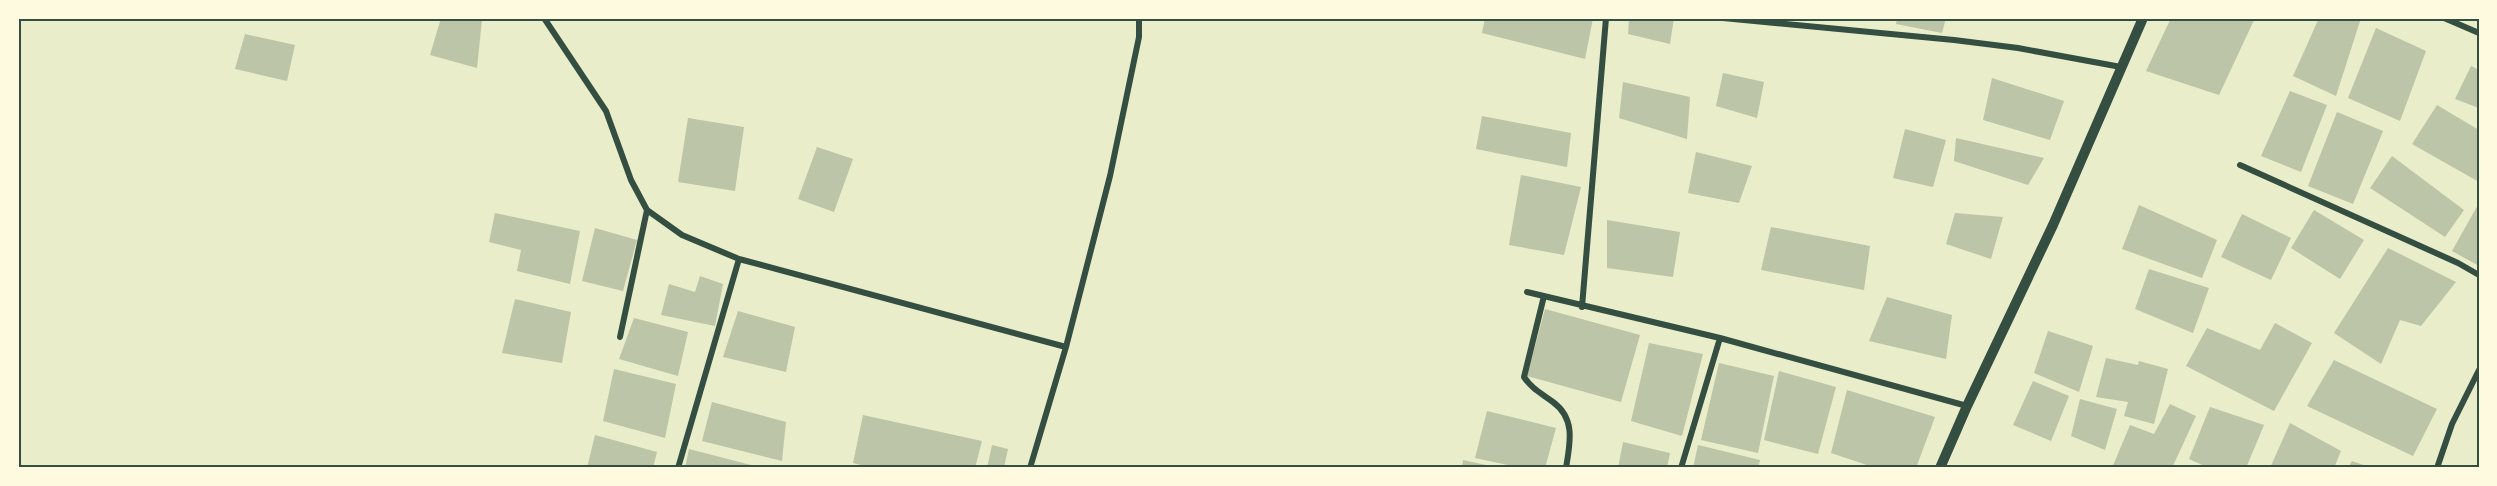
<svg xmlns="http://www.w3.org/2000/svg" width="2497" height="486" font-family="Figtree,sans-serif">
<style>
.building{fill:#bcc5a7}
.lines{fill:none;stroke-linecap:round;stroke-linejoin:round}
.minor{stroke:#344e41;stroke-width:6}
.tertiary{stroke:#344e41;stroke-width:10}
.neatline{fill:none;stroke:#344e41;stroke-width:2}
</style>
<rect width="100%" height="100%" fill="#e9edc9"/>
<path class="building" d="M441 18 482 20 477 68 430 55Z
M1485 18H1593L1585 59 1482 33Z
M1629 18H1674L1670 44 1628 34Z
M1897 18H1946L1942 33 1896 24Z
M2171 18H2255L2219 95 2146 71Z
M2319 18H2361L2336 96 2293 76Z
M2376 28 2426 51 2400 121 2348 98Z
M245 34 295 45 287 81 235 69Z
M2471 66 2479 70V108L2455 99Z
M1723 73 1764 82 1757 118 1716 106Z
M1992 78 2064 101 2050 140 1983 120Z
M1623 82 1690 97 1687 139 1619 118Z
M2290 91 2327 105 2301 172 2261 156Z
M2437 105 2479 130V182L2412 144Z
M2337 112 2383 131 2353 204 2308 186Z
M1482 116 1571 133 1567 167 1476 149Z
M688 118 744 127 735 191 678 182Z
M1905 129 1946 140 1933 187 1893 178Z
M1956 138 2044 158 2028 185 1954 161Z
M817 147 853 159 834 212 798 199Z
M1696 152 1752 166 1739 203 1688 193Z
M2392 156 2464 210 2445 237 2370 188Z
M1521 175 1581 187 1564 255 1509 245Z
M2479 203V266L2452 251Z
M2139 205 2217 240 2202 278 2122 249Z
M2314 210 2364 240 2340 279 2291 248Z
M495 213 580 231 570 284 517 271 521 250 489 242Z
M1955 213 2003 217 1991 259 1946 244Z
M2242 214 2291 238 2271 280 2221 257Z
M1607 220 1680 232 1673 277 1607 268Z
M1771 227 1870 246 1864 290 1761 270Z
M595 228 637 240 623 291 582 281Z
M2388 248 2456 282 2421 326 2400 320 2381 364 2334 333Z
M2149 269 2209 288 2193 333 2135 309Z
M700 276 723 284 715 326 661 315 669 284 695 292Z
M1887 297 1952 315 1946 359 1869 341Z
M515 299 571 312 562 363 502 353Z
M1545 309 1640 335 1621 402 1527 376Z
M738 311 795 327 786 372 723 357Z
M634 318 688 332 678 376 619 359Z
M2275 323 2312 343 2274 411 2186 366 2207 328 2260 350Z
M2048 331 2093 346 2079 392 2034 373Z
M1649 343 1703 354 1682 436 1631 421Z
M2106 358 2138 365 2139 361 2168 369 2154 424 2124 416 2128 402 2096 397Z
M2334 360 2437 409 2413 456 2307 406Z
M1719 363 1774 376 1758 453 1701 440Z
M614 369 676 384 665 438 603 421Z
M1779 371 1836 387 1818 454 1764 440Z
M2033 381 2069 396 2051 441 2013 425Z
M1847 390 1935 417 1916 468H1876L1831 453Z
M2080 399 2117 409 2105 450 2071 436Z
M712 402 786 422 782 461 702 441Z
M2170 404 2196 416 2172 468H2112L2130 425 2154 434Z
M2210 407 2264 425 2246 468H2209L2189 459Z
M1487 411 1556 428 1545 468H1522L1475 458Z
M863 415 982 441 975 468H874L853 463Z
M2290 423 2341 451 2334 468H2270Z
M595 435 657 452 653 468H587Z
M1623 442 1670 453 1667 468H1618Z
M992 445 1008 449 1004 468H987Z
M1698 445 1760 460 1758 468H1693Z
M689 449 759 467V468H685Z
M1463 460 1495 467V468H1462Z
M2352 461 2372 468H2348Z"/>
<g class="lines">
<path class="minor" d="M544 18 606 111 631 180 647 210 682 235 739 259 1066 347 1030 468
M1723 18 1954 40 2018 48 2121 67
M2444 18 2479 33
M2240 165 2458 263 2479 275
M1527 292 1720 338 1967 406
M1544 296 1524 377C1532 389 1541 393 1553 402 1576 419 1570 443 1566 468
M1582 307 1606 18
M620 337 647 210
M1066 347 1110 176 1139 37V18
M678 468 739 259
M1681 468 1720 338
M2437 468 2452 424 2479 370"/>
<path class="tertiary" d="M1940 468 1967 406 2053 225 2143 18"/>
</g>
<rect width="2497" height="486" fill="none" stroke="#fefae0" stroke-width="39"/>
<rect x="20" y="20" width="2458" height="446" class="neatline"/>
</svg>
